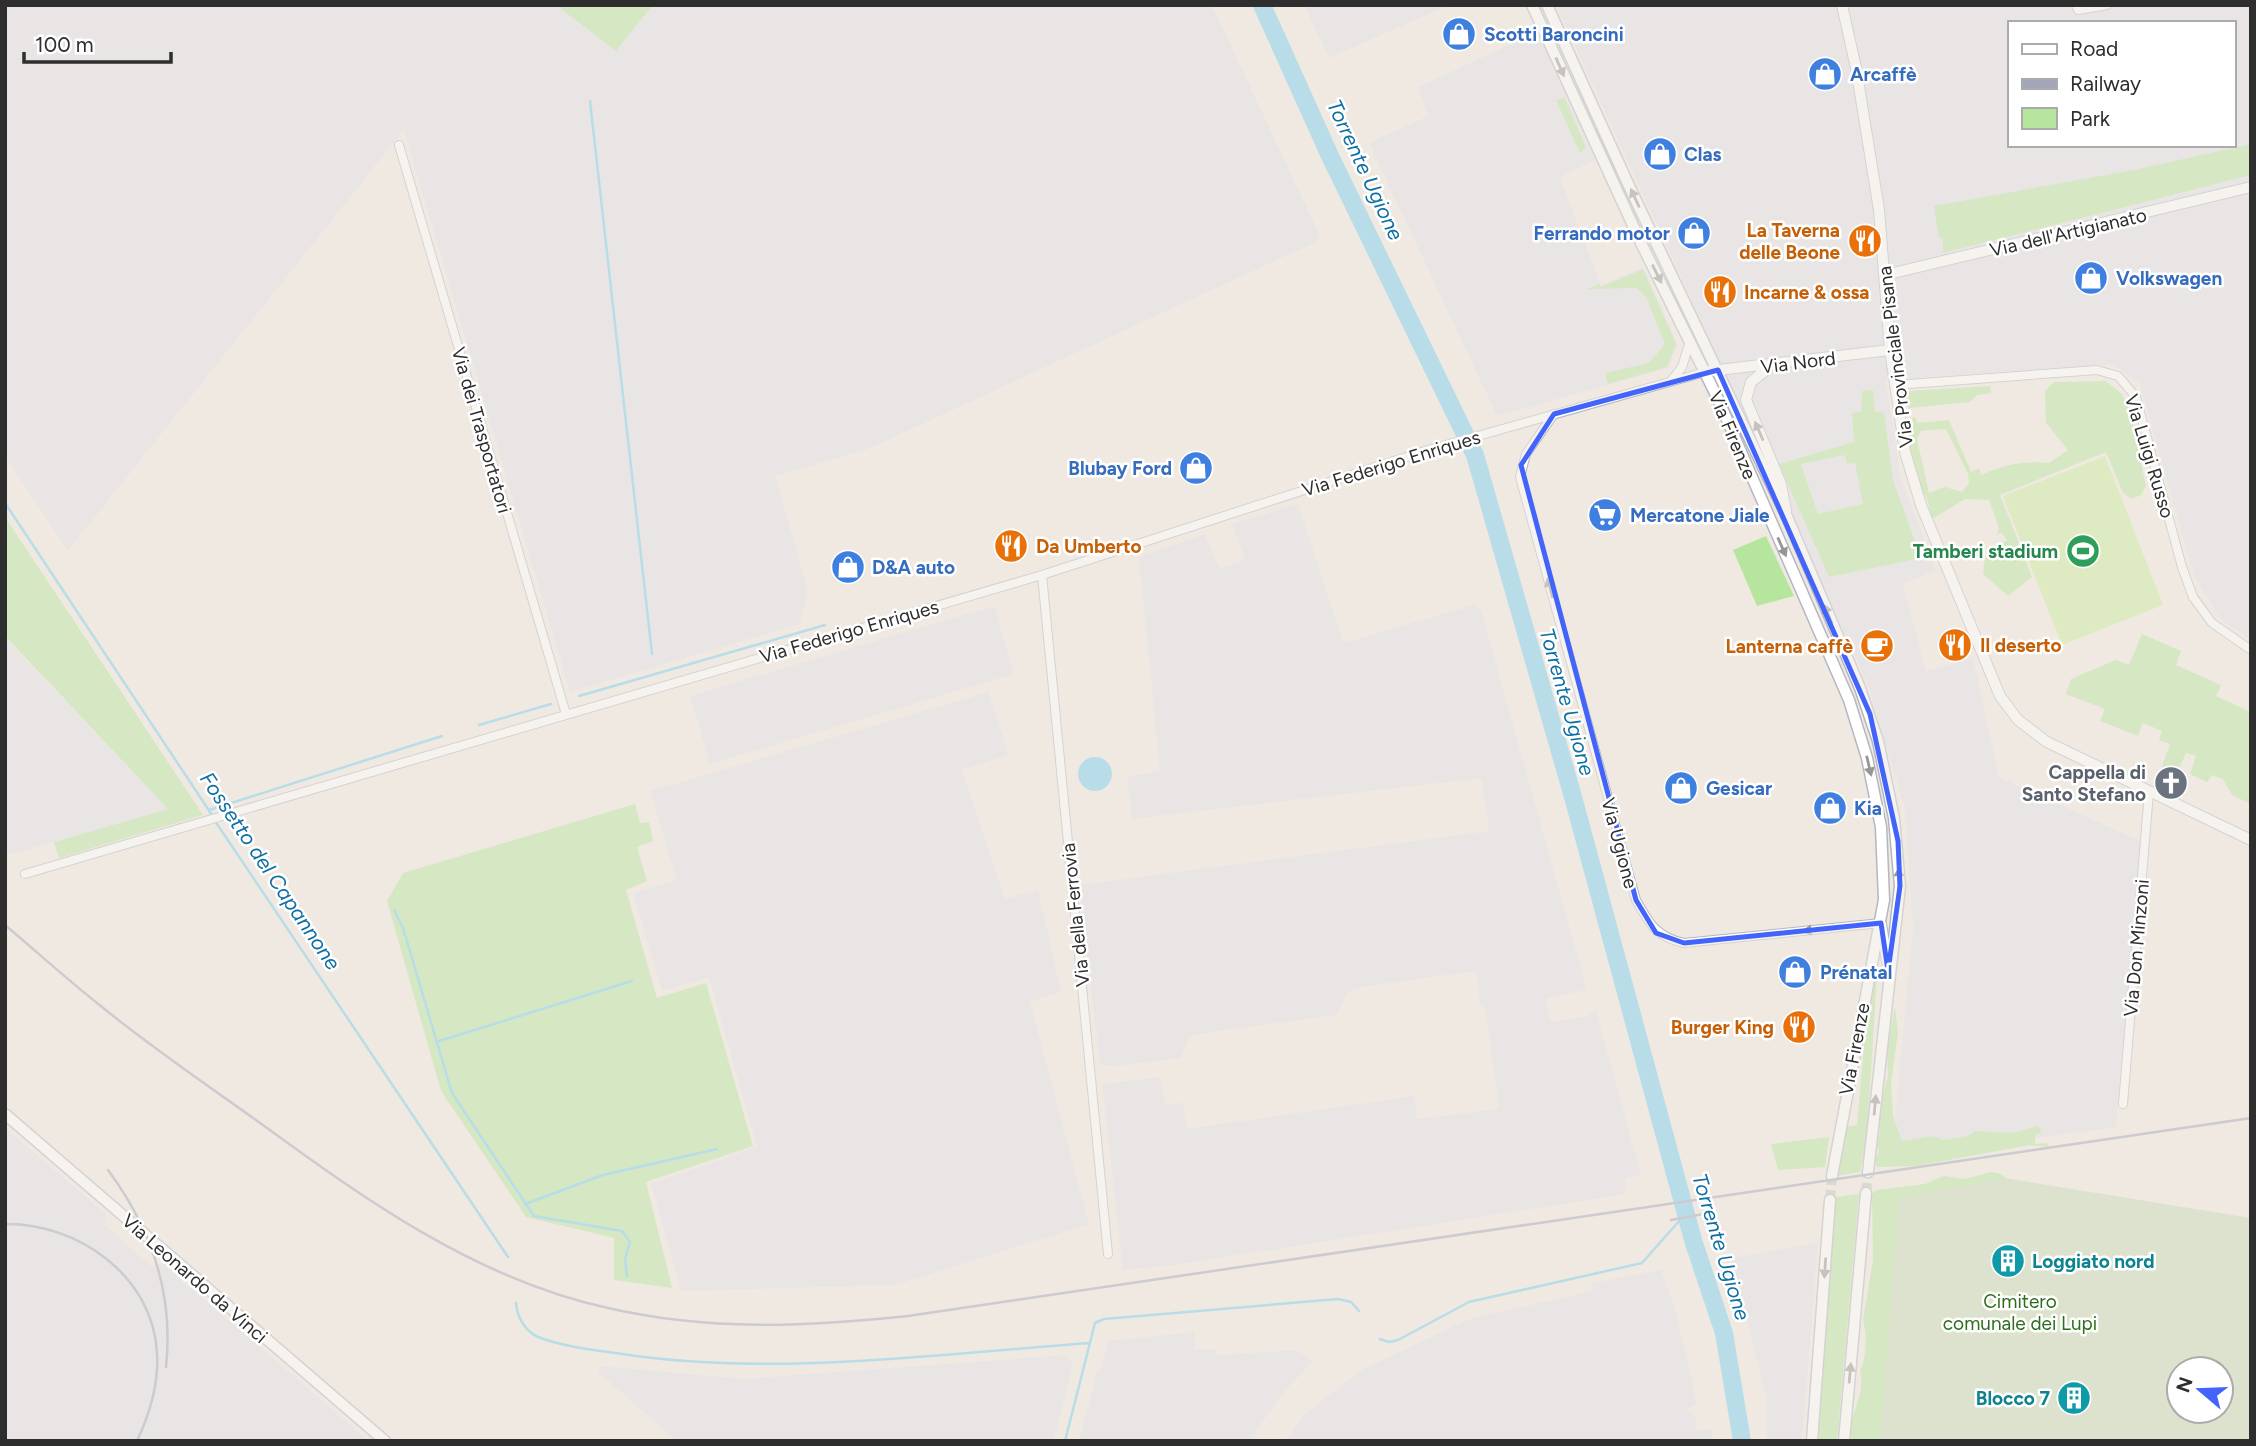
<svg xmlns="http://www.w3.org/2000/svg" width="2256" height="1446" font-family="Figtree,sans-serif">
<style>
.industrial{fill:#e3e1e8;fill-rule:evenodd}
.green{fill:#b6e59e;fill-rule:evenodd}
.cemetery{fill:#c8d9b8;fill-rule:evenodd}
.pitch{fill:#c9ec9a}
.water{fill:#75cff0}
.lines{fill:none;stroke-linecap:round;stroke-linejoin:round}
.stream{stroke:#75cff0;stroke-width:2.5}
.river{stroke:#75cff0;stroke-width:18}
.secondary-tunnel{stroke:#c8c4bd;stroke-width:10;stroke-dasharray:10 5;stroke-linecap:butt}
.minor-casing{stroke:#b4b7c1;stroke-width:10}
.tertiary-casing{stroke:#b4b7c1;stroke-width:12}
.secondary-casing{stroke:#b4b7c1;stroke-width:13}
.minor{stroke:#fff;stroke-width:8}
.tertiary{stroke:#fff;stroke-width:10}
.secondary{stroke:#fff;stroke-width:10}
.rail{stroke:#a3a6b8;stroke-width:2.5}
.oneway{fill:#969696}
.marked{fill:none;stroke:#4264fb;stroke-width:5;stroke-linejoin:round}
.labels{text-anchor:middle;stroke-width:5;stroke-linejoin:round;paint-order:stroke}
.shop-label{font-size:19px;font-weight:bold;fill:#366cbe;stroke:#fff;text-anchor:start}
.food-label{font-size:19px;font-weight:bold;fill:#c56008;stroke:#fff;text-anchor:end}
.street-label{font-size:19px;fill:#2e2e2e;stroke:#fff}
.leisure-label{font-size:19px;font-weight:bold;fill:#27864d;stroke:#fff;text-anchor:end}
.worship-label{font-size:19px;font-weight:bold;fill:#5b616d;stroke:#fff;text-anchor:end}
.culture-label{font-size:19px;font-weight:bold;fill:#0d838f;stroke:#fff;text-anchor:start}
.park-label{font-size:19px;fill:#2c6e1b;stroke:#fff}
.water-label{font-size:21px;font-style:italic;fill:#0d6fa3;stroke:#fff}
</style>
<rect width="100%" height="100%" fill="#efe9e1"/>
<path class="industrial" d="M5 5H556L616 51 653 5H1212L1319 234 1316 242 868 449 775 476 808 591 800 624 570 692 404 131 452 69 68 551 5 456Z
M1304 5H1449L1329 58Z
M1556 5H2251V639L2221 620 2194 576 2140 384 2113 364 1886 380 1901 479 1936 570 1903 584 1926 671 1973 658 1999 777 2140 841 2116 1127 1891 1159 1913 929 1905 808 1867 682ZM2009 23H2233V145H2009Z
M1537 32 1595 160 1560 177 1601 285 1643 267 1678 345 1668 368 1497 416 1369 143 1428 116 1418 87Z
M1298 504 1344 643 1473 605 1481 610 1587 990 1546 998 1550 1022 1587 1016 1596 1010 1641 1175 1625 1179 1626 1194 1174 1265 1123 1270 1102 1084 1161 1077 1165 1104 1183 1103 1187 1129 1414 1096 1417 1119 1499 1109 1485 1006H1481L1475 971 1354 988 1347 994 1336 1015 1190 1035 1181 1058 1115 1066 1100 1065 1079 885 1489 831 1482 778 1132 819 1127 776 1160 772 1139 557 1205 534 1219 569 1245 560 1232 524Z
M994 606 1014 674 710 764 690 696Z
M5 638 168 809 8 855 5 852Z
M989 692 1008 755 962 770 1005 899 1038 890 1061 992 1030 1002 1089 1224 895 1285 681 1291 651 1183 757 1147 709 977 662 991 633 893 677 880 650 791Z
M5 1128 106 1214 105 1225 152 1267 163 1264 369 1441H5Z
M1818 1243 1802 1441H1767V1401L1732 1258Z
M1661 1270 1676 1312 1697 1404 1687 1409 1690 1415 1696 1416 1697 1431 1712 1429 1713 1441H1285L1306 1413 1362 1370 1469 1319 1592 1291 1591 1283Z
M1194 1332 1195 1350 1215 1349 1217 1355 1297 1350 1313 1361 1282 1394 1249 1441H1079L1097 1371H1100L1109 1341Z
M1054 1356 1068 1357 1073 1364 1054 1441H677L598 1372 600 1366 743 1379Z"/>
<path class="green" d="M556 5H653L616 51Z
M1565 98 1586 148 1580 153 1556 100Z
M2251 144V175L1943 253V238H1939L1934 206 2134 170Z
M1643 269 1676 344 1667 367 1608 384 1605 373 1649 363 1665 344 1647 299 1637 288 1587 289 1599 284 1601 287Z
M2105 381 2122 394 2130 412 2146 486 2141 495 2131 499 2122 491 2106 452 2000 495 2032 577 2008 596 1983 574 1985 558 2007 540 2001 532 1996 536 1999 528 1989 500 1965 499 1932 519 1926 495H1923L1913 466 1906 420 1915 417 1918 423 1949 420 1971 472 1979 468 1981 475C2003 465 2024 460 2049 463L2068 450 2046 423 2045 391 2054 382ZM1946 429 1968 474 1969 483 1962 492 1945 487 1929 493 1917 439 1921 431Z
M1990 386 1991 393 1977 395 1970 402 1909 408 1904 401 1908 391Z
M1873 390 1875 411 1884 413 1893 480 1921 558 1829 577 1779 464 1854 442 1852 413 1861 412 1862 391ZM1845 455 1847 464 1855 463 1863 504 1818 514 1801 464Z
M5 517 199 809 203 815 59 858 54 842 168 809 5 636Z
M1766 536 1794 596 1757 606 1733 550Z
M2142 634 2181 651 2176 665 2221 685 2216 696 2251 712 2249 803 2232 795 2223 779 2212 775 2207 782 2190 774 2196 756 2186 753 2177 773 2162 766 2170 744 2159 740 2162 731 2143 723 2138 736 2100 721 2105 709 2066 694 2071 679 2116 660 2129 665Z
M635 804 640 823 649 822 653 841 637 847 647 881 626 890 657 998 706 983 753 1146 646 1182 672 1288 614 1280V1238L526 1217 441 1091 387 901 403 873Z
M1878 962 1867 1133 1860 1172 1836 1176 1843 1127 1857 1125 1866 1023Z
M1895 1007 1898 1033 1891 1083 1893 1116 1902 1141 1933 1136 1943 1140 1968 1136 1975 1131 2012 1133 2038 1126 2042 1131 2035 1136V1144L2046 1143 2050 1147 2030 1145 1916 1166 1877 1167 1875 1161 1879 1151 1876 1146 1880 1131 1877 1123 1881 1115 1882 1097 1888 1077 1887 1050Z
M1829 1137 1825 1167 1778 1170 1771 1144Z
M1991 1172 2001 1174 2007 1179 1884 1441H1852C1846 1416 1867 1396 1860 1371 1867 1357 1867 1335 1863 1320L1873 1260 1872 1194 1877 1190 1925 1184 1944 1176 1965 1179Z
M1859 1194 1837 1441H1817L1835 1197Z"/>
<path class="cemetery" d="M2005 1178 2251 1218V1441H1880L1899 1198ZM2179 1369H2221V1411H2179Z"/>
<path class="pitch" d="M2105 456 2163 605 2062 645 2003 496Z"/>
<path class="water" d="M1078 774a17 17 0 1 1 34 0a17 17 0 1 1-34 0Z"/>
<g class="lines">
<path class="stream" d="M590 101 652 654
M5 503 212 815
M579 696 825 625
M479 725 551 704
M209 810 442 736
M215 821 508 1257
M394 910 403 928 452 1093 534 1216 622 1231 630 1242 625 1259 627 1276
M436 1042 632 981
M525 1204 603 1175 717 1149
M516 1303C517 1317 525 1331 538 1337 564 1347 595 1350 622 1354 776 1377 935 1354 1090 1343
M1380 1339 1389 1342 1398 1340 1469 1302 1642 1263 1687 1212
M1065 1441 1095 1323 1104 1319 1338 1299 1351 1302 1359 1311"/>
<path class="river" d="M1262 5 1330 156 1475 455 1573 797 1693 1240 1724 1333 1742 1441"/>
<path class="secondary-tunnel" d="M1866 1193 1868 1172
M1830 1200 1832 1176"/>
<g class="minor-casing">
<path id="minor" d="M2076 5 2078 10 2107 5
M399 145 566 714
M1671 381 1682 367 1690 341
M1895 385 2097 370 2118 376 2136 397 2182 567 2193 597 2212 623 2251 650
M1554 414 1526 454 1520 477 1636 900C1649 923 1656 937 1684 943L1881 923
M1042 575 1108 1254
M25 874 1042 575 1428 450 1705 372
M2123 1104 2149 792"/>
</g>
<g class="tertiary-casing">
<path id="tertiary" d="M1842 5 1856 68 1879 210 1890 350 1905 452 1921 505 2000 696 2018 720 2047 742 2251 840
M1885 275 2251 187
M1767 369 1751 382 1746 400 1781 484 1786 511
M1710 371 1890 350
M1881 924 1888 967"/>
</g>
<g class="secondary-casing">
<path id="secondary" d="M1532 5 1641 243 1718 399 1849 700 1867 758 1881 827 1884 900 1832 1176
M1547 5 1630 188 1788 519 1860 688 1878 741 1894 818 1900 886 1868 1172
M5 1114 385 1441
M1812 1441 1830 1200
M1844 1441 1866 1193"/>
</g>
<use href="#minor" class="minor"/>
<use href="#tertiary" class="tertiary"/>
<use href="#secondary" class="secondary"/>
<path class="rail" d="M5 925C37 952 69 981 102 1007 151 1047 204 1083 256 1120 363 1198 475 1279 608 1308 708 1331 806 1327 908 1316L2251 1118
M108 1170C151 1228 174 1294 166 1367
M1671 1220 1709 1213
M5 1224C78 1223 153 1276 157 1353 159 1383 150 1413 137 1441"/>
</g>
<defs><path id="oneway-solid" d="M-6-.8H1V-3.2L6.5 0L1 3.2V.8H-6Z" transform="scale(1.75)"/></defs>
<g class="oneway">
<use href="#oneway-solid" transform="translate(1560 67) rotate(66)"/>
<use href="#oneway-solid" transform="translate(1635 198) rotate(-115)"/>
<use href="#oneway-solid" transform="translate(1657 274) rotate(63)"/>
<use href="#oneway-solid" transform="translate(1759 431) rotate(-114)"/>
<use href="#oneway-solid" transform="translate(1782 547) rotate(66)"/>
<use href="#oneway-solid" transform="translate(1550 588) rotate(-105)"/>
<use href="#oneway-solid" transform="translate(1828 614) rotate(-113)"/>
<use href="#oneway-solid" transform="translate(1869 766) rotate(77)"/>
<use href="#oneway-solid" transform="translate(1899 878) rotate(-91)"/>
<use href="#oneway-solid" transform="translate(1813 930) rotate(174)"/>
<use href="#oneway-solid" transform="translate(1875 1105) rotate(-85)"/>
<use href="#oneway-solid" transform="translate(1825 1268) rotate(94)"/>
<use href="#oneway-solid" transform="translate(1850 1373) rotate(-85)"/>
</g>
<path d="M0 0H2256V1446H0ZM1718 370 1870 714 1898 841 1900 886 1888 971 1881 923 1684 943 1656 933 1636 900 1521 465 1554 414Z" fill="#efe9e1" fill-opacity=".55" fill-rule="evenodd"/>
<path class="marked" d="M1718 370 1870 714 1898 841 1900 886 1888 971 1881 923 1684 943 1656 933 1636 900 1521 465 1554 414Z"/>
<defs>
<g id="shop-disc" transform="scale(1.75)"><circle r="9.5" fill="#3f7fe0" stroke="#fff"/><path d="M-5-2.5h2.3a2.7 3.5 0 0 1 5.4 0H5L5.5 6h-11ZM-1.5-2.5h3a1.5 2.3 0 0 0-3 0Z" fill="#fff"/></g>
<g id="restaurant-disc" transform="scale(1.75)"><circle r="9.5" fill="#e8710a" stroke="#fff"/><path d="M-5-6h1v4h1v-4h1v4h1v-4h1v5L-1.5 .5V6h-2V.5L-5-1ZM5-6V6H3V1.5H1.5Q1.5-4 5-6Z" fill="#fff"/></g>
<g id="supermarket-disc" transform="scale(1.75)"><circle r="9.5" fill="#3f7fe0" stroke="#fff"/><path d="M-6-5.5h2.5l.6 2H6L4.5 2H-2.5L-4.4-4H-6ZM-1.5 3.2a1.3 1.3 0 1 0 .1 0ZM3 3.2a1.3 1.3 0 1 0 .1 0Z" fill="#fff"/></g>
<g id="stadium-disc" transform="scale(1.75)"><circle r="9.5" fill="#2e9e5b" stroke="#fff"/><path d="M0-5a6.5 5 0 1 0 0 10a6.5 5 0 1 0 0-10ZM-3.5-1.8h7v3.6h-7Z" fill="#fff"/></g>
<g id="cafe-disc" transform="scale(1.75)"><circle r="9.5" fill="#e8710a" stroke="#fff"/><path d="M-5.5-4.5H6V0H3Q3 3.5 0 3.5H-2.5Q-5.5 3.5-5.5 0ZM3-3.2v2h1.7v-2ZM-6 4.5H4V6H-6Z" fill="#fff"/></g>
<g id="church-disc" transform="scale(1.75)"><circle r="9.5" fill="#6b7280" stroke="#fff"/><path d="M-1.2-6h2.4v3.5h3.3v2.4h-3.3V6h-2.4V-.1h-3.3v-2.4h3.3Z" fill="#fff"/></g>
<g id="building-disc" transform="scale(1.75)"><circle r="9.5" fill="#0f9aa8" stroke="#fff"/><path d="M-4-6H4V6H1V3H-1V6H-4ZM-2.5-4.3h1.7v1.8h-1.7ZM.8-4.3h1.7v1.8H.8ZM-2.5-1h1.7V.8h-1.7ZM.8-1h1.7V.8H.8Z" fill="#fff"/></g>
</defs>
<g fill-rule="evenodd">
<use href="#shop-disc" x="1459" y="34"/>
<use href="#shop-disc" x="1825" y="74"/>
<use href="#shop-disc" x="1660" y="154"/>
<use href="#shop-disc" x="1694" y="233"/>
<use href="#restaurant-disc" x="1865" y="241"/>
<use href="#shop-disc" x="2091" y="278"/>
<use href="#restaurant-disc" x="1720" y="292"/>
<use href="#shop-disc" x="1196" y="468"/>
<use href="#supermarket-disc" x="1605" y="515"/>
<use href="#restaurant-disc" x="1011" y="546"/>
<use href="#stadium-disc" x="2083" y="551"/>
<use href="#shop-disc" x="848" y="567"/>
<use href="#restaurant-disc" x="1955" y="645"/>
<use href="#cafe-disc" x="1877" y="646"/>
<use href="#church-disc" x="2171" y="783"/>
<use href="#shop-disc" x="1681" y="788"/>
<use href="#shop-disc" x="1830" y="808"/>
<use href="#shop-disc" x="1795" y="972"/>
<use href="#restaurant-disc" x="1799" y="1027"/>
<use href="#building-disc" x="2008" y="1261"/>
<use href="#building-disc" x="2074" y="1398"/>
</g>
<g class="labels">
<g class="shop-label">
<text x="1484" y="41">Scotti Baroncini</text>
<text x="1850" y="81">Arcaffè</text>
<text x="1684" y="161">Clas</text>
<text x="1670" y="240" text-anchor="end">Ferrando motor</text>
<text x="2116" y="285">Volkswagen</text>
<text x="1172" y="475" text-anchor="end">Blubay Ford</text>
<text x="1630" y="522">Mercatone Jiale</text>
<text x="872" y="574">D&amp;A auto</text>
<text x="1706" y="795">Gesicar</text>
<text x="1854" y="815">Kia</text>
<text x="1820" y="979">Prénatal</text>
</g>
<g class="food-label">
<text x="1840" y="237">La Taverna<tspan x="1840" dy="22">delle Beone</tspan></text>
<text x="1744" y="299" text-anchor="start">Incarne &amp; ossa</text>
<text x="1036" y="553" text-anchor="start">Da Umberto</text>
<text x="1980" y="652" text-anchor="start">Il deserto</text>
<text x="1853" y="653">Lanterna caffè</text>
<text x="1774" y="1034">Burger King</text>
</g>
<g class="street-label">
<text transform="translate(2068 232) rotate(-13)" y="7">Via dell'Artigianato</text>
<text transform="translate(1895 357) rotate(-97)" y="7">Via Provinciale Pisana</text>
<text transform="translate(1798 362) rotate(-7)" y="7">Via Nord</text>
<text transform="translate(482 430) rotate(74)" y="7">Via dei Trasportatori</text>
<text transform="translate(1733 435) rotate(67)" y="7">Via Firenze</text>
<text transform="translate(2150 456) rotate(73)" y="7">Via Luigi Russo</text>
<text transform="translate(1391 463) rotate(-17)" y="7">Via Federigo Enriques</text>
<text transform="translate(849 631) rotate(-16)" y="7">Via Federigo Enriques</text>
<text transform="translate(1620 843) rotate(75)" y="7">Via Ugione</text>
<text transform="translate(1075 915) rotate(-96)" y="7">Via della Ferrovia</text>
<text transform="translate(2136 948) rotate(-85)" y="7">Via Don Minzoni</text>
<text transform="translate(1854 1049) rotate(-79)" y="7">Via Firenze</text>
<text transform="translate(195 1278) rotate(41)" y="7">Via Leonardo da Vinci</text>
</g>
<g class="leisure-label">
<text x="2058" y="558">Tamberi stadium</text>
</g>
<g class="worship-label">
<text x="2146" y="779">Cappella di<tspan x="2146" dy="22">Santo Stefano</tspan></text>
</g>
<g class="culture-label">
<text x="2032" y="1268">Loggiato nord</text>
<text x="2050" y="1405" text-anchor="end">Blocco 7</text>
</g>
<g class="park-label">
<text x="2020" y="1308">Cimitero<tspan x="2020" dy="22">comunale dei Lupi</tspan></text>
</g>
<g class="water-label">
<text transform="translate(1365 170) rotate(65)" y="7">Torrente Ugione</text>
<text transform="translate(1567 702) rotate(74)" y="7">Torrente Ugione</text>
<text transform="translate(270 871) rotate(56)" y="7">Fossetto del Capannone</text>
<text transform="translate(1721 1247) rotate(73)" y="7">Torrente Ugione</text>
</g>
</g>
<rect width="2256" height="1446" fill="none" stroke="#2e2e2e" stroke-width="14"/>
<rect x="2008" y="21" width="228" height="126" fill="#ffffff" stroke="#ababab" stroke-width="2"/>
<rect x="2022" y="44" width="35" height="10" fill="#ffffff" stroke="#ababab" stroke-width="2"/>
<text x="2070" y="56" font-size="21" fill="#2e2e2e">Road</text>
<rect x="2022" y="79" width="35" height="10" fill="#a3a6b8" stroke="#ababab" stroke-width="2"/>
<text x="2070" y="91" font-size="21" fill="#2e2e2e">Railway</text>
<rect x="2022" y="108" width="35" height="21" fill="#b6e59e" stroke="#ababab" stroke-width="2"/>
<text x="2070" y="126" font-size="21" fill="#2e2e2e">Park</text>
<g transform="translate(2200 1390) rotate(289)"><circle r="33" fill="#ffffff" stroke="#ababab" stroke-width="2"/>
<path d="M0-5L12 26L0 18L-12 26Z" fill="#4264fb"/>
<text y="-10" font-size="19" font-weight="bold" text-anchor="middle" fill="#2e2e2e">N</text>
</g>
<path d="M24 52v10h147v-10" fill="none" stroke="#2e2e2e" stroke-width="3.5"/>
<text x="35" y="52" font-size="21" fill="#2e2e2e" stroke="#ffffff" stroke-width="5" paint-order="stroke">100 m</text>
</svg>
